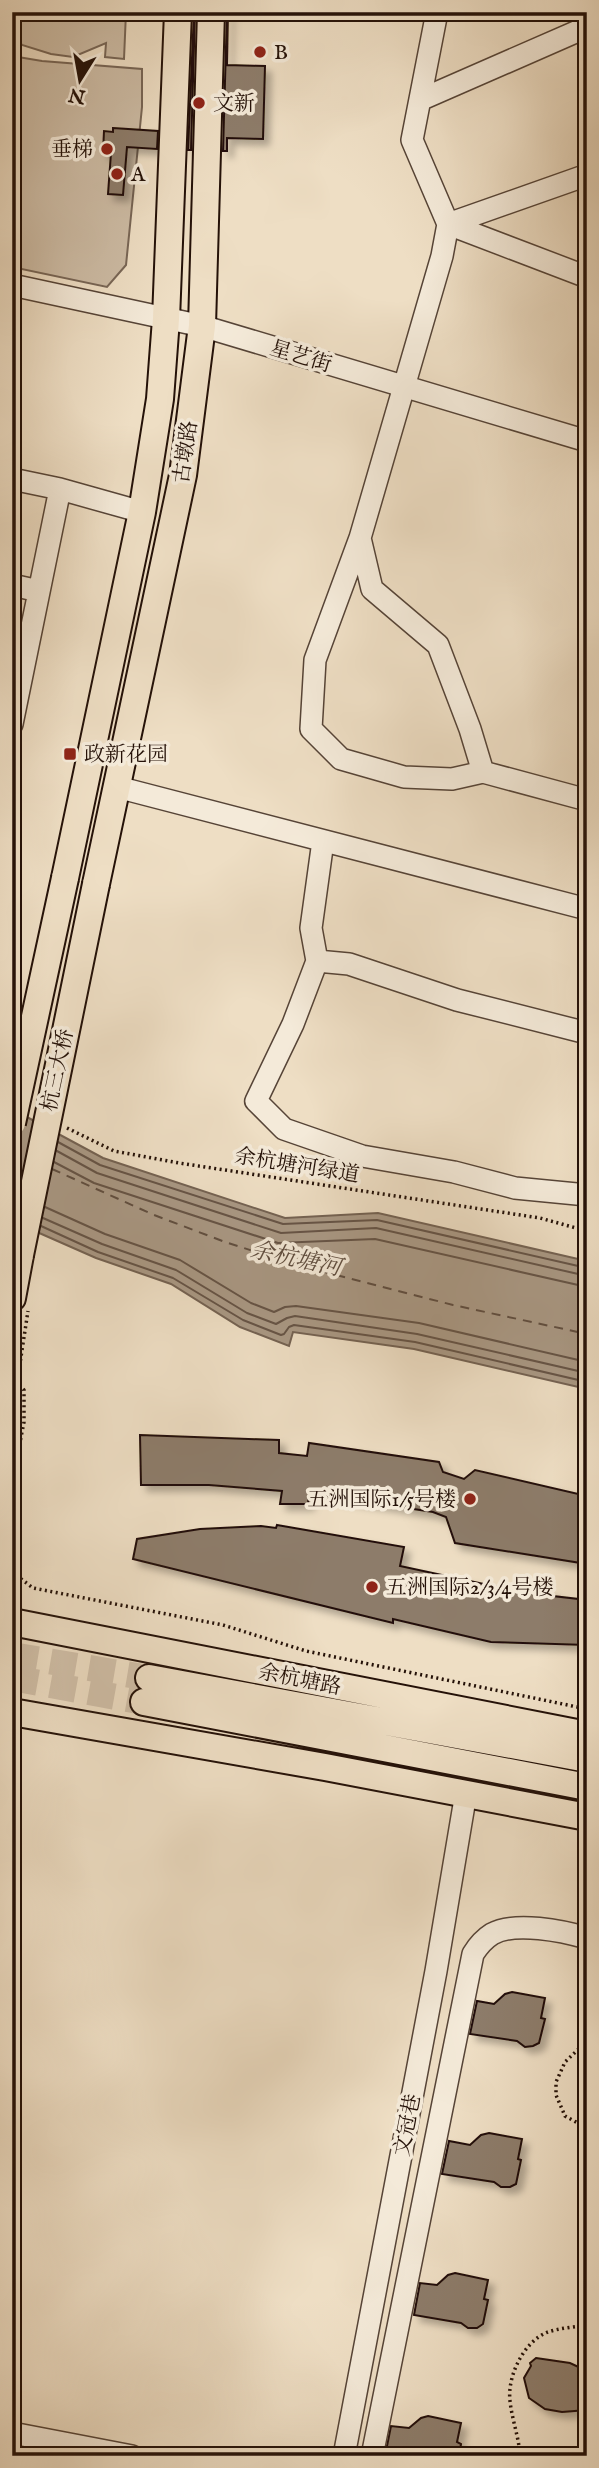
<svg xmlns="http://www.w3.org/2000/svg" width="599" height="2468" font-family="'IM FELL English','Noto Serif SC',serif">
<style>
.green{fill:#ccbba4;stroke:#786656;stroke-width:2}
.water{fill:#a99884;stroke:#746252;stroke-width:2}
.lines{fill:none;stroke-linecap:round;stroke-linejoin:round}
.shore{stroke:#665446;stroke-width:2}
.ferry{stroke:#604e40;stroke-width:2;stroke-dasharray:9 7;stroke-linecap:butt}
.building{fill:#8d7c6a;stroke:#241108;stroke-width:2;filter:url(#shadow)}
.major-tunnel{stroke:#d0bfa8;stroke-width:26;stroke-dasharray:26 13;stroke-linecap:butt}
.minor-casing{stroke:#564437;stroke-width:24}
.major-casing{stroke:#241108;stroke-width:30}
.path{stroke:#241108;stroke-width:3.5;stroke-dasharray:2 3.5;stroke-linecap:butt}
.minor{stroke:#f4ead9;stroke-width:21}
.major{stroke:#eedec4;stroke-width:26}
.major-bridge-casing{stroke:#241108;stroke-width:30;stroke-linecap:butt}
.major-bridge{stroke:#eedec4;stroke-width:26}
.poi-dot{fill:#8f2418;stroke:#f4ead9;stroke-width:2.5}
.labels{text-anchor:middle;stroke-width:7;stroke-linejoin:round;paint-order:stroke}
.poi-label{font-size:21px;fill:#241108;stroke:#f4ead9;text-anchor:start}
.street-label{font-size:21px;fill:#241108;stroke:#f4ead9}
.water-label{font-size:23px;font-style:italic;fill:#604e40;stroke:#f4ead9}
</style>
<defs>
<filter id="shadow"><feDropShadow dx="6" dy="6" stdDeviation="3.5" flood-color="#0004"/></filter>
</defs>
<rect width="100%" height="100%" fill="#eedec4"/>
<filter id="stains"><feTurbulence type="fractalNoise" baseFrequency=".00286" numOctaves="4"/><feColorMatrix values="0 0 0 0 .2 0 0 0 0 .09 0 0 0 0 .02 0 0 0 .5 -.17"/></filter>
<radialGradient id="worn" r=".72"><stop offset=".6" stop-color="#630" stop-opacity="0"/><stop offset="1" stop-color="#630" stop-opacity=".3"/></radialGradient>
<path class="green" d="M12 12H126L124 59 105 57 106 43 73 57 51 54 22 45 12 33Z
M12 56 42 61 142 69V107L126 265 107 287 12 267Z"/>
<path class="water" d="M12 1109 103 1158 285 1218 378 1213 587 1261V1389L414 1349 293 1332 289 1346 240 1327 171 1284 96 1258 12 1221Z"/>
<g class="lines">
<path class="shore" d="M58 1142 100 1165 283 1224 377 1220 587 1268
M57 1151 97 1173 281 1233 376 1228 587 1276
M54 1162 94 1183 278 1243 375 1239 587 1287
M45 1207 105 1234 180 1260 251 1303 274 1312 285 1307 296 1306 419 1323 587 1362
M43 1218 102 1244 176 1270 247 1313 276 1324 287 1318 295 1316 417 1334 587 1373
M41 1226 98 1252 173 1278 243 1320 281 1335 284 1334 289 1327 294 1325 415 1342 587 1382"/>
<path class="ferry" d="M12 1152 27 1158
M52 1169 154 1215 225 1242 297 1265 453 1305 587 1334"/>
</g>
<path class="building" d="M194 12H195L191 150H188Z
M227 12H228L227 65 265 66 263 139 227 138V151H223Z
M113 128 158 131 157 149 127 147 123 195 108 194 111 153H103L104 131 113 132Z
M140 1435 279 1440V1453L307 1456 309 1443 439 1462 443 1472 464 1479 475 1470 587 1496V1564L455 1543 446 1517 433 1512 309 1493 308 1504H280L282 1491 209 1485H141Z
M277 1525 404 1547 400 1566 507 1589 553 1592V1596L587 1600V1645L491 1642 393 1619V1623L133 1559 137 1539 200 1529 261 1526 276 1528Z
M512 1992 545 1998 541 2018 545 2019 539 2043 533 2046 525 2047 517 2041 470 2034 477 2001 494 2004 505 1994Z
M489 2133 522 2139 518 2159 521 2160 516 2184 510 2187H501L494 2182 442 2174 449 2141 470 2145 481 2135Z
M455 2273 488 2280 484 2299 488 2300 483 2324 477 2328H468L461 2323 414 2315 420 2283 437 2285 448 2275Z
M536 2358 570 2363 587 2371V2410L562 2412 545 2409 529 2398 524 2378 531 2366 530 2363Z
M428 2416 461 2423 457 2442 461 2444 459 2456H385L391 2426 409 2428 421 2418Z"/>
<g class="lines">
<path class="major-tunnel" d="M12 1655 149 1678
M12 1678 144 1702"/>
<g class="minor-casing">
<path id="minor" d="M437 12 412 140 448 224 587 277
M420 100 587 27
M587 175 448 224 442 256 360 538 372 589 438 645 470 729 483 772 587 800
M12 285 202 326 587 441
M12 479 60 489 142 512
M360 538 315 660 311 729 341 759 404 777 452 779 483 772
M12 585 39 591
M12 724 60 489
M117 787 587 909
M323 841 311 928 317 961 293 1024 256 1101 284 1129 362 1156 454 1172 515 1188 587 1195
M317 961 349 964 457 1000 587 1033
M12 2433 132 2456
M344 2456 436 1971 466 1793
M372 2456 473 1954C478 1946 484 1939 492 1934 515 1921 563 1931 587 1938"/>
</g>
<g class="major-casing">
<path id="major" d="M65 878 142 512 160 399 166 319 178 12
M96 884 183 475 202 326 211 12
M12 1298 20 1255
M12 1622 587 1735
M149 1678 587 1759
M144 1702 587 1787
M12 1712 325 1767 587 1817"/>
</g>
<path class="path" d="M67 1128 114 1151 179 1163 540 1218 587 1231
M12 1483 24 1422V1390L17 1383 28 1311
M12 1572 33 1588 223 1625 306 1651 587 1709
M587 2041 565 2062 556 2082V2095L565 2116 587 2128
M520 2456C519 2437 512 2420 510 2401 507 2376 524 2341 548 2332 560 2328 574 2327 587 2325"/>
<use href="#minor" class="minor"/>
<use href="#major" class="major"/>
<g class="major-bridge-casing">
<path id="major-bridge" d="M12 1123 65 878
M20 1255 96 884"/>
</g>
<use href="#major-bridge" class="major-bridge"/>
</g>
<g class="poi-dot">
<circle cx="260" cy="52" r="7"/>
<circle cx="199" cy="103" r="7"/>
<circle cx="107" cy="149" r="7"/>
<circle cx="117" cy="174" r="7"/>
<rect x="63" y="747" width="14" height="14" rx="3.5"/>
<circle cx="470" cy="1499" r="7"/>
<circle cx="372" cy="1587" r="7"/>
</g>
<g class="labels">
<g class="poi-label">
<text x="274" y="59">B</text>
<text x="213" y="110">文新</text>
<text x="93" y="156" text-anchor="end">垂梯</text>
<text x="131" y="181">A</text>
<text x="84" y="761">政新花园</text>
<text x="456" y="1506" text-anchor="end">五洲国际1/5号楼</text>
<text x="386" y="1594">五洲国际2/3/4号楼</text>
</g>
<g class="street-label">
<text transform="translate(301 356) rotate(17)" y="7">星艺街</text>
<text transform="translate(185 452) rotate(-82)" y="7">古墩路</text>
<text transform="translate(57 1070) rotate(-78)" y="7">杭三大桥</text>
<text transform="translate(297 1165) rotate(9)" y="7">余杭塘河绿道</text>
<text transform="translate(300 1679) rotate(11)" y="7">余杭塘路</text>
<text transform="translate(407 2125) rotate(-79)" y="7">文冠巷</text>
</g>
<g class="water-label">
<text transform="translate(296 1258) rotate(12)" y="8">余杭塘河</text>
</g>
</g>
<rect width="599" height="2468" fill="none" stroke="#eedec4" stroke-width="42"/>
<rect x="14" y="14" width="571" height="2440" fill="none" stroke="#241108" stroke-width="3.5"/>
<rect x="21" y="21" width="557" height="2426" fill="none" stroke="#241108" stroke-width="2"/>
<g transform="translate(80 80) rotate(191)" stroke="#f4ead9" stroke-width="5" paint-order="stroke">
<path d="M0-5L12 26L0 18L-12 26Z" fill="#241108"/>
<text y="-10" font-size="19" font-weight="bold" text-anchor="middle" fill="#241108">N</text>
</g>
<rect width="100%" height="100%" filter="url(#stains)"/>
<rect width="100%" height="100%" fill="url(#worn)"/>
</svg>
